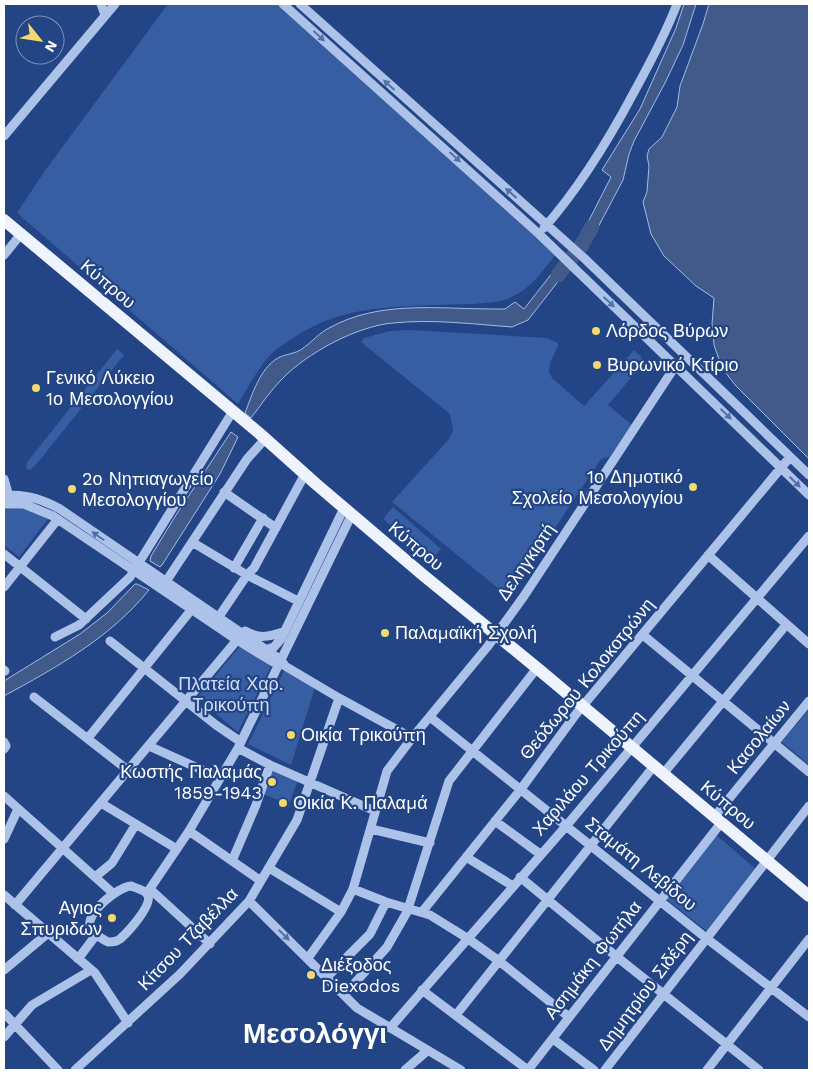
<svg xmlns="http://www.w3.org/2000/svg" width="813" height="1074" font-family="'Work Sans',sans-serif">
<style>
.green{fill:#375da2}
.water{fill:#425a89;stroke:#a0bcea}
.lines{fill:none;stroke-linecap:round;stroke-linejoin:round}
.river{stroke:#425a89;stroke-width:15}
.minor{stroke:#acc2e9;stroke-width:9}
.major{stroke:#eff3fe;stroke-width:12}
.oneway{fill:#5371a8}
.poi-dot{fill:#f4d96f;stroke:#234585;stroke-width:2}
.labels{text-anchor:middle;stroke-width:4.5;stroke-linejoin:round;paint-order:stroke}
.street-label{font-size:18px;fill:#fff;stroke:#234585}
.poi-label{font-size:18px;fill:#fff;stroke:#234585;text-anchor:start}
.park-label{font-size:18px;fill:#d0def7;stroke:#234585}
.town-label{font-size:28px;font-weight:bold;fill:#fff;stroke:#234585}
</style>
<rect width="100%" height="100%" fill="#234585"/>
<path class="green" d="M168 4H277L556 254C541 273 530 290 507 299 492 305 455 304 439 305 385 307 340 307 293 338 287 342 280 346 274 351 259 366 249 386 238 404L17 213 44 172Z
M410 330 547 338 558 343V346L550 363 549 372 552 378 584 406 634 350 645 361 608 405 632 425 609 457 601 459 509 597 392 502 449 439 453 430 450 414 361 342 364 338 390 331Z
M117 349 124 355 35 466 30 470 27 469 26 466 28 461Z
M393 507 441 549 431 560 383 519Z
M24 508 48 519 19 557 4 545V509Z
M240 646 271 666 238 732 197 698Z
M285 669 315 687 291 765 248 744Z
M809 709V765L782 742Z
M273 768 298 780 288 807 277 803 278 800 263 794Z
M715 834 756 869 708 932 665 898Z"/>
<path class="water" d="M684 4H696L683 45 665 83 634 141 629 154 623 180 587 248 579 240 611 177 602 170 640 109 676 28Z
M709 4H809V459L736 386 722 368 714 345 712 324 714 298 696 286 664 256 651 234 643 202 647 192 649 166 647 156 649 149 662 137 677 107 680 86 703 24Z
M564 262 568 266 567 270 528 320 512 327C473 324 432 319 393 323 357 326 307 353 282 379 270 391 261 405 251 418L245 413C252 395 260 368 278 358 285 354 295 354 302 349 312 342 319 333 329 328 379 300 439 309 493 309H505L515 302 524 309 560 263Z
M231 432 238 437 220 474 162 565 160 567 150 561 151 556 176 515Z
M135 584H137L149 590C110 638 57 667 4 696V681L80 634 107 613Z"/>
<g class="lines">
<path class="river" d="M558 275 581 246 592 227"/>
<path class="minor" d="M101 4 105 15
M283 4 539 234 809 495
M300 4 584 258 809 475
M4 136 115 4
M544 228C580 187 608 141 633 94 649 65 665 35 677 4
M4 255 21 234
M4 479 10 500
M224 492 276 528
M4 496C24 493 42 499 60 509L281 660 285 666 339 698 412 738
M4 504H24L53 516 237 640 273 662
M192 542 247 575 254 568 305 474
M4 554 86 619
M708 555 809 644
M234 568 263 518
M163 586 247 459 265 439
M4 587 58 519
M218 618 247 575 298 601
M245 631C259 639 268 637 283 632
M643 635 809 772
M55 637 79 625 130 577 233 411
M110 641 216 725 241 742
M265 650 274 647 281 639 344 508
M4 670 5 671
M34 697 129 771
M430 717 706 938 809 1017
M88 738 192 609
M4 742 6 746 4 749
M149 746 220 778
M238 748 270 765 375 811
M663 774 786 625
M4 796 114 894
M101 803 177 849
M714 817 809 701
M495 821 540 854
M371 829 430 843
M189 831 261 881
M4 839 18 809
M466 857 513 886
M232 861 256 805 270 765
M269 868 341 912
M95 877 112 863 136 824
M520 877 617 957 759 1070
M131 886C136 888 147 891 148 896 152 906 127 933 120 939 116 942 113 942 108 942 103 939 92 934 90 928 86 912 118 887 131 886Z
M150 889 210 944
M353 889 386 902 430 915 467 938 499 961 569 1017
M147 893 189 831 238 748 352 514
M4 895 95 973 128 1023
M249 901 357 1008 461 1070
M15 905 237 640
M422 912 521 789 576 714 790 457
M308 958 341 912 353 889 387 771 412 738 488 646 524 596 676 365
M78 959 96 935
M4 970 47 934
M327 977 370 934 386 902
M422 990 528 1070
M344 995 387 947 407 912 449 781 537 668
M4 1013 58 1070
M456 1015 654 766
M390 1028 567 825 809 536
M4 1037 32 1005 91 970
M553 1039 594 1070
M75 1070 180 974 249 901 297 820 339 698
M405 1070 427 1051
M528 1070 721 823
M605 1070 809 806
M707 1070 809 939"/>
<path class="major" d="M4 220 259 433 316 484 423 575 537 668 809 896"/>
</g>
<defs><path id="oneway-solid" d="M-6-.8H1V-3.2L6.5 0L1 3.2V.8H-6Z" transform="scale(1.25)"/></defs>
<g class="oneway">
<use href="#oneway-solid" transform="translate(319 36) rotate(42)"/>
<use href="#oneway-solid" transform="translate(389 85) rotate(-138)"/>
<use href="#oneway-solid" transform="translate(455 157) rotate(42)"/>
<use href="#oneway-solid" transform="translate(511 193) rotate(-139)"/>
<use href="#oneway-solid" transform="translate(609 302) rotate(43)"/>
<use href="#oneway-solid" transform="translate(726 414) rotate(44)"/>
<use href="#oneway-solid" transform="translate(795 482) rotate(44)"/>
<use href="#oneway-solid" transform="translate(98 536) rotate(-145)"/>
<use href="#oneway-solid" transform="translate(284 935) rotate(44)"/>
</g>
<g class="poi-dot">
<circle cx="596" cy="331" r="5"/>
<circle cx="597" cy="365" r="5"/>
<circle cx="36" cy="388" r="5"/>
<circle cx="693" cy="487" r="5"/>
<circle cx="72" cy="489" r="5"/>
<circle cx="385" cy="633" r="5"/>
<circle cx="291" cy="735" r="5"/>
<circle cx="272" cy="782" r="5"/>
<circle cx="283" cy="803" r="5"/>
<circle cx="112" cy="918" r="5"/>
<circle cx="311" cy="975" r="5"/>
</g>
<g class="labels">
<g class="street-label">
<text transform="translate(108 284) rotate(40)" y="6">Κύπρου</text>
<text transform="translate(416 546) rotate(40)" y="6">Κύπρου</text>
<text transform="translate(526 562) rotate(-56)" y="6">Δεληγκιρτή</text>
<text transform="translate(587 679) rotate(-51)" y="6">Θεόδωρου Κολοκοτρώνη</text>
<text transform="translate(759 737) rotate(-51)" y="6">Κασολαίων</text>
<text transform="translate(588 773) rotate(-49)" y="6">Χαριλάου Τρικούπη</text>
<text transform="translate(728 805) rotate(40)" y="6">Κύπρου</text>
<text transform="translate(641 864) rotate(39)" y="6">Σταμάτη Λεβίδου</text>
<text transform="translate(188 939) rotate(-46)" y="6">Κίτσου Τζαβέλλα</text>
<text transform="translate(593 960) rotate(-52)" y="6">Ασημάκη Φωτήλα</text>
<text transform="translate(645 991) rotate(-53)" y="6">Δημητρίου Σιδέρη</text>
</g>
<g class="poi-label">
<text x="606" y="337">Λόρδος Βύρων</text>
<text x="607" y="371">Βυρωνικό Κτίριο</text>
<text x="46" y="384">Γενικό Λύκειο<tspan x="46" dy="21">1ο Μεσολογγίου</tspan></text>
<text x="683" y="483" text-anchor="end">1ο Δημοτικό<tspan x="683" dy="21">Σχολείο Μεσολογγίου</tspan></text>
<text x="82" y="485">2ο Νηπιαγωγείο<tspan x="82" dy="21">Μεσολογγίου</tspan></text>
<text x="395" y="639">Παλαμαϊκή Σχολή</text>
<text x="301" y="741">Οικία Τρικούπη</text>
<text x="262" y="778" text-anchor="end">Κωστής Παλαμάς<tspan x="262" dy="21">1859-1943</tspan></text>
<text x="293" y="809">Οικία Κ. Παλαμά</text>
<text x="102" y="914" text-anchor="end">Αγιος<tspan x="102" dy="21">Σπυριδων</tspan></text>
<text x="321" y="971">Διέξοδος<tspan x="321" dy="21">Diexodos</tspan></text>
</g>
<g class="park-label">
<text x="231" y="690">Πλατεία Χαρ.<tspan x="231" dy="21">Τρικούπη</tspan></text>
</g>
<g class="town-label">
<text x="315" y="1043">Μεσολόγγι</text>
</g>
</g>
<rect width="813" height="1074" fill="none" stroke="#ffffff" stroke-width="10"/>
<g transform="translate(40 40) rotate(120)"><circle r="24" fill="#234585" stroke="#7b8fb6"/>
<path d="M0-4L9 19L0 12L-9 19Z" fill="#f4d96f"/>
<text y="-8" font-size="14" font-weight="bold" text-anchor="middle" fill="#ffffff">N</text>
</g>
</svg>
